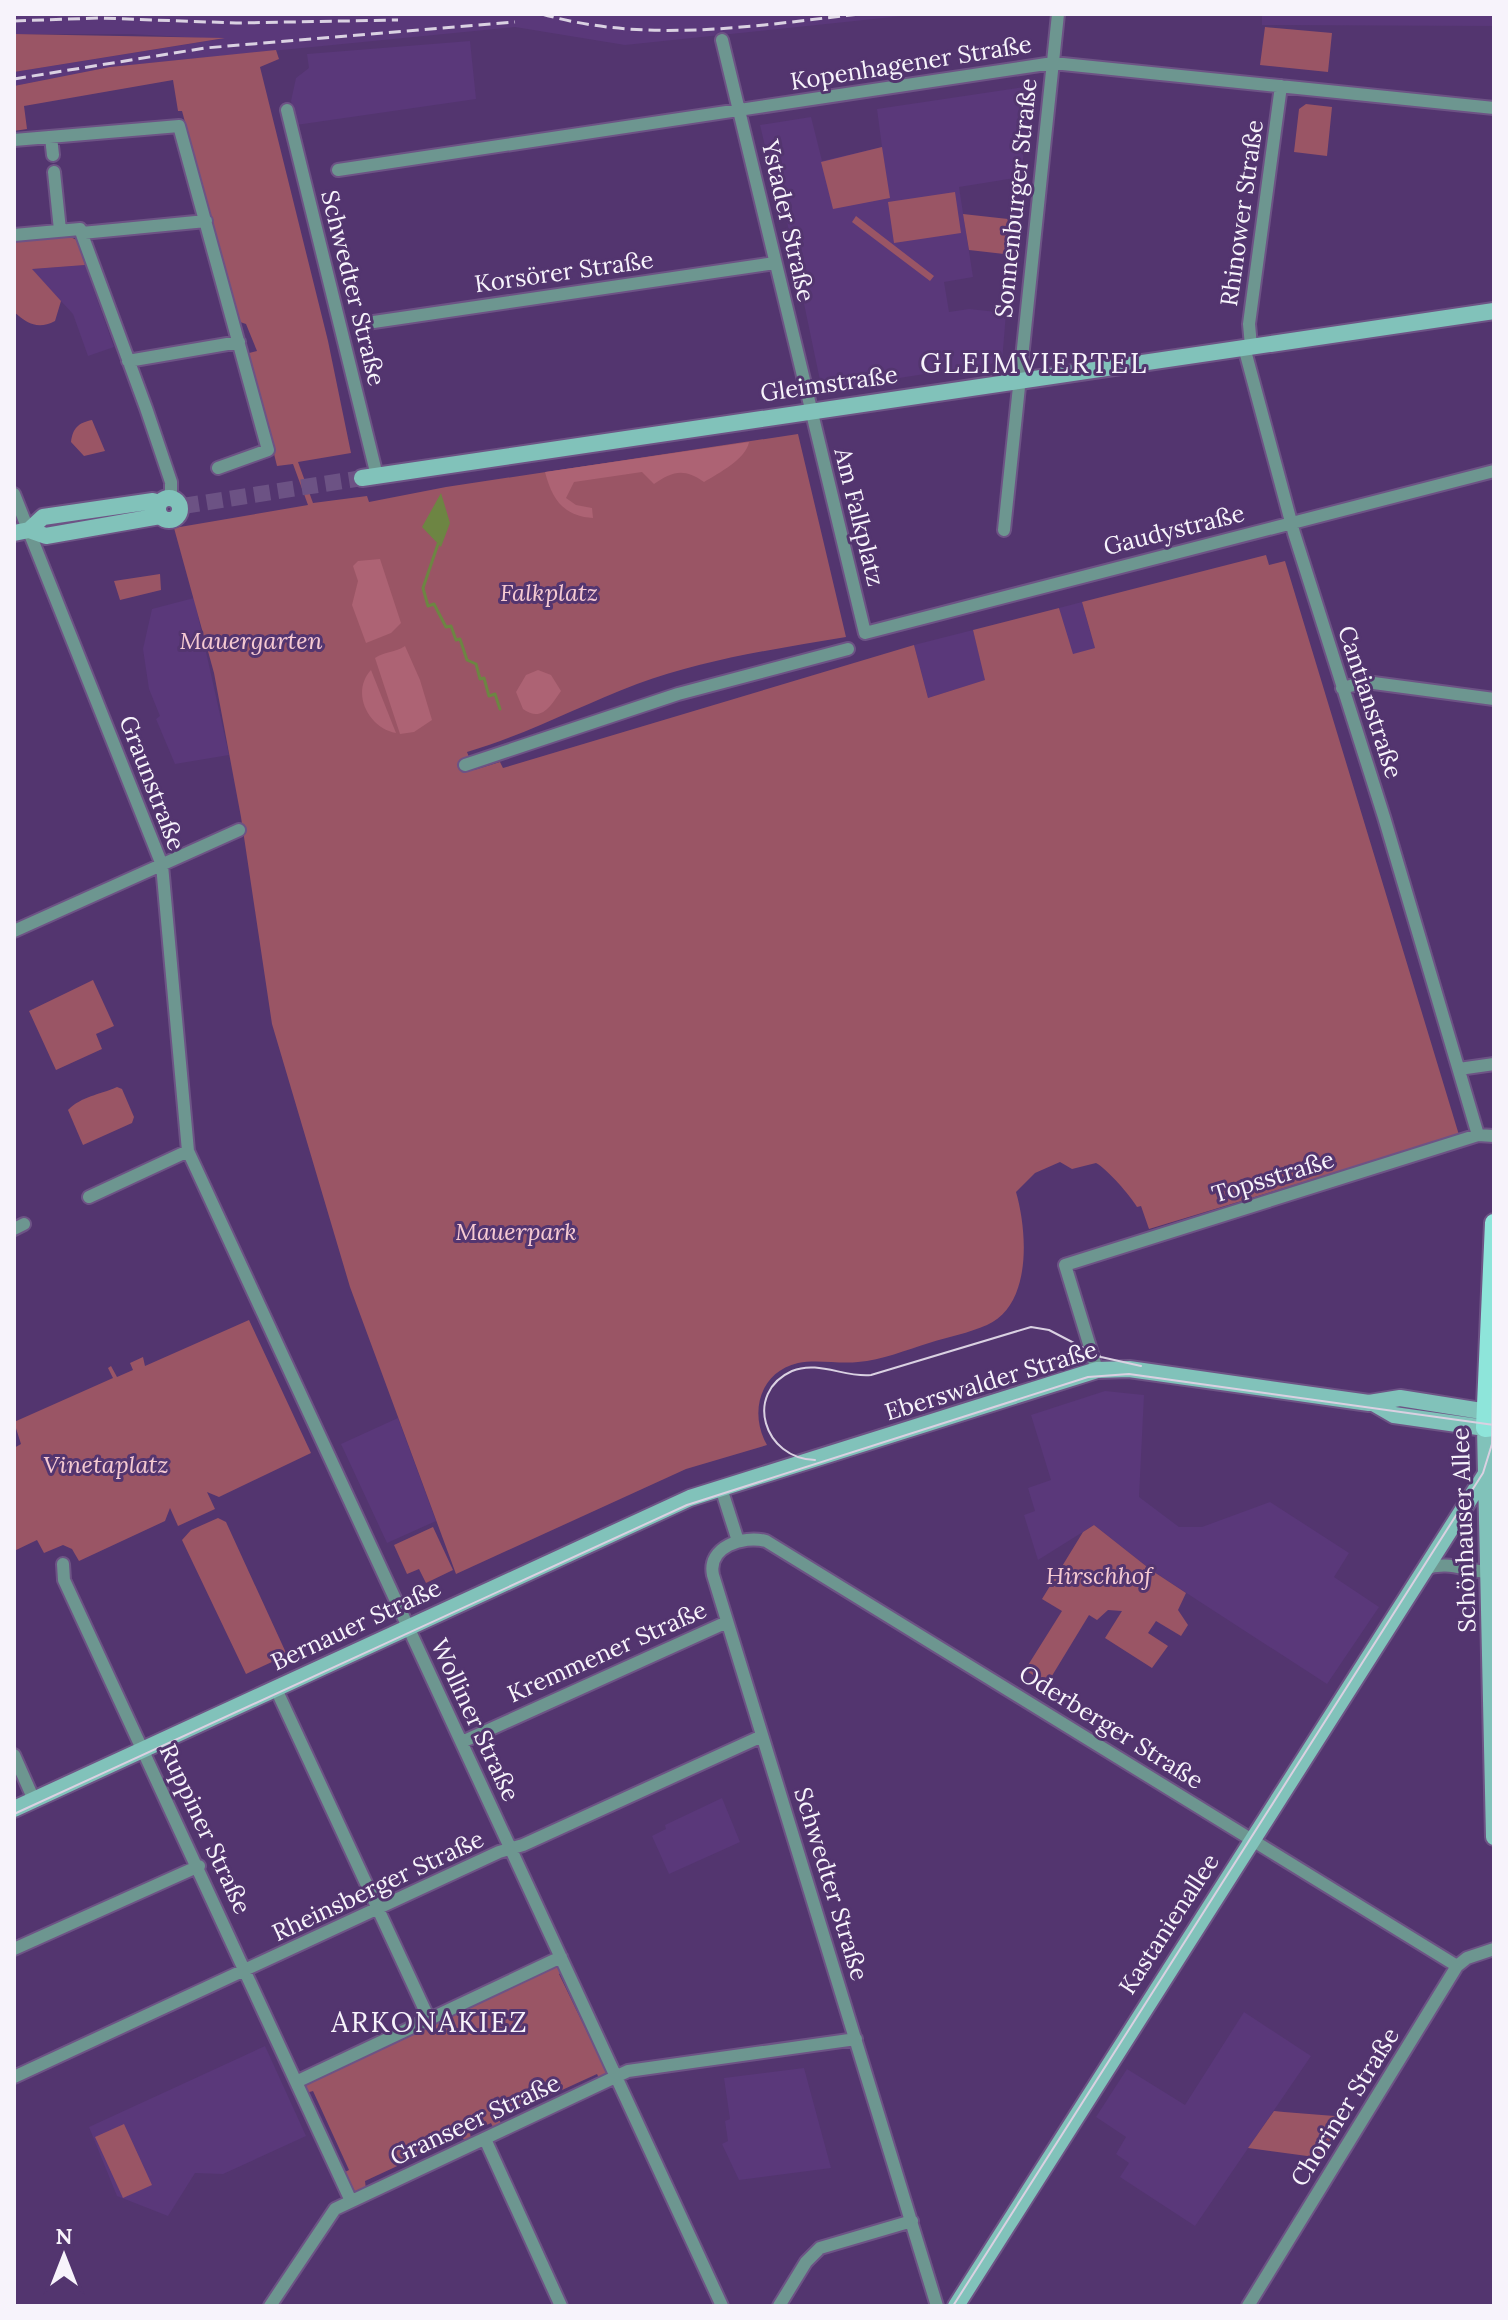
<svg xmlns="http://www.w3.org/2000/svg" width="1508" height="2320" font-family="Lora,serif">
<style>
.built{fill:#5a387a}
.green{fill:#9a5565}
.forest{fill:#ad6374}
.water{fill:#6d8543}
.lines{fill:none;stroke-linecap:round;stroke-linejoin:round}
.stream{stroke:#6d8543;stroke-width:3}
.secondary-tunnel{stroke:#6c5284;stroke-width:16;stroke-dasharray:16 8;stroke-linecap:butt}
.street-casing{stroke:#6d5385;stroke-width:16}
.secondary-casing{stroke:#6d5385;stroke-width:20}
.primary-casing{stroke:#6d5385;stroke-width:22}
.street{stroke:#6d9690;stroke-width:12}
.secondary{stroke:#81c2ba;stroke-width:16}
.primary{stroke:#8ee5da;stroke-width:18}
.tram{stroke:#dad1e2;stroke-width:2}
.rail{stroke:#dad1e2;stroke-width:3;stroke-dasharray:12 6;stroke-linecap:butt}
.labels{text-anchor:middle;stroke-width:6;stroke-linejoin:round;paint-order:stroke}
.street-label{font-size:24px;fill:#f7f3fb;stroke:#53356f}
.park-label{font-size:24px;font-style:italic;fill:#f6cad2;stroke:#53356f}
.quarter-label{font-size:28px;letter-spacing:2px;fill:#f7f3fb;stroke:#53356f}
</style>
<rect width="100%" height="100%" fill="#53356f"/>
<path class="built" d="M14 14H921L625 45 515 27 110 67 14 86V72L220 39 130 34H14Z
M1262 14H1494V26L1262 25Z
M470 41 476 99 296 125 291 101 296 78 309 68 307 54Z
M1031 86 1021 177 959 187 973 277 944 282 949 312 969 309 1006 313 1002 362 822 390 786 217 781 214 760 125 811 117 822 161 882 147 877 109Z
M85 265 114 347 88 356 73 314 31 269Z
M194 598 229 755 175 764 156 719 160 716 149 689 143 649 152 609Z
M1082 602 1095 648 1072 655 1059 608Z
M973 630 986 680 928 698 914 645Z
M1105 1391 1144 1395 1139 1497 1179 1527H1202L1270 1502 1349 1553 1334 1577 1379 1607 1327 1684 1151 1570 1094 1525 1038 1560 1024 1515 1035 1511 1028 1488 1051 1480 1031 1415Z
M398 1418 436 1521 387 1543 341 1444Z
M722 1798 740 1842 669 1874 652 1836 666 1829 665 1825Z
M1244 2012 1311 2056 1195 2226 1120 2177 1129 2163 1116 2154 1126 2137 1096 2117 1127 2069 1185 2105Z
M265 2046 306 2136 223 2174 195 2173 168 2216 117 2196 89 2127Z
M804 2068 831 2168 739 2180 722 2144 728 2141 725 2121 730 2119 724 2078Z"/>
<path class="green" d="M1265 27 1332 33 1328 72 1260 65Z
M14 34 225 38 14 72Z
M276 50 279 59 260 67 328 341 351 453 298 462 313 503 367 496 369 502 446 487 798 434 846 637C775 649 705 659 637 684 579 706 528 734 467 752L474 770 500 762 503 768 914 645 928 698 985 680 973 630 1059 608 1073 654 1095 648 1082 602 1266 555 1269 565 1285 561 1459 1135 1149 1229 1141 1206 1137 1207C1130 1195 1107 1169 1096 1163L1072 1169 1060 1162 1035 1173 1016 1192C1027 1230 1033 1304 987 1325 969 1333 948 1337 929 1343 906 1350 882 1360 858 1362 838 1364 817 1359 798 1363 759 1372 749 1414 767 1445L686 1469 456 1574 350 1287 272 1024 241 817 214 673 174 528 308 505 293 464 277 466 249 353 257 351 246 324 240 322 182 111H178L173 80 24 106 27 129 14 131V86L110 67Z
M1306 104 1332 107 1327 156 1294 152 1299 109Z
M882 147 890 198 833 209 821 162Z
M955 192 961 233 894 243 888 202Z
M963 214 1017 220 1013 255 969 250Z
M856 216 934 276 930 281 852 222Z
M68 236 77 240 85 265 32 269 61 301 55 321C38 330 28 324 14 312V241Z
M92 420 105 451 84 456 71 442C73 428 78 423 92 420Z
M160 574 161 590 120 600 114 581Z
M93 980 114 1026 96 1034 102 1049 56 1070 29 1011Z
M117 1087 122 1089 134 1117 132 1123 83 1145 68 1110C82 1096 99 1095 117 1087Z
M249 1320 311 1453 219 1497 207 1492 215 1509 178 1526 170 1508 165 1521 79 1561 72 1549 63 1545 44 1553 37 1540 14 1551V1448L21 1444 14 1422 113 1378 108 1368 111 1366 117 1377 133 1370 130 1363 143 1357 145 1366Z
M218 1518 226 1522 287 1655 246 1674 182 1540 191 1530Z
M1094 1525 1151 1570 1186 1593 1178 1610 1188 1625 1181 1636 1156 1621 1148 1633 1168 1646 1152 1668 1105 1638 1122 1611 1108 1610 1097 1620 1089 1615 1047 1684 1025 1670 1062 1611 1042 1599 1083 1532Z
M433 1527 453 1570 426 1583 419 1569 407 1574 394 1545Z
M558 1966 565 1971 559 1974 600 2059 606 2057 609 2073 600 2080 597 2074 499 2119 502 2126 494 2129 491 2123 470 2133 471 2139 465 2142 462 2136 365 2181 366 2189 353 2193 343 2173 349 2170 313 2091 306 2093 304 2084Z
M1274 2111 1284 2112 1347 2117 1322 2158 1248 2148Z
M124 2124 152 2185 123 2198 95 2137Z"/>
<path class="forest" d="M749 442C746 459 719 473 704 482 684 468 673 471 654 484L642 472 574 482 566 498 576 505 592 508 593 518C563 516 552 499 545 472Z
M380 559 401 623 391 633 366 643 352 605 358 581 353 566 358 561Z
M405 646 420 680 432 720 414 732 400 734 375 658C385 651 395 653 405 646Z
M371 670 396 733C369 728 350 693 371 670Z
M538 670 551 675 561 691C551 705 542 723 523 709L516 692 526 675Z"/>
<path class="water" d="M441 493 450 523 441 547 422 527Z"/>
<g class="lines">
<path class="stream" d="M438 544 423 588 428 606 434 604 446 627 451 626 456 640 460 639 467 660 476 664 480 679 484 678 489 696 495 694 500 709"/>
<path class="secondary-tunnel" d="M183 506 362 478"/>
<g class="street-casing">
<path id="street" d="M722 40 865 633 1494 471
M287 110 377 476
M51 137 53 155
M14 140 179 126 268 450 218 468
M338 170 1053 63 1494 108
M54 172 60 230
M82 233 206 221
M14 235 80 229 146 408 171 482V498
M360 324 775 263
M1251 346 1249 324 1281 86
M1244 347 1294 533 1384 817 1478 1135
M128 361 239 342
M14 494 162 865 188 1151 722 2306
M1004 530 1058 14
M1342 688 1366 682 1494 699
M465 765 678 694 848 649
M14 931 239 830
M1459 1069 1494 1064
M89 1197 188 1151
M14 1229 24 1224
M1097 1370 1065 1265 1478 1135 1494 1136
M721 1488 738 1541
M63 1564 64 1580 351 2201
M1424 1569C1449 1560 1464 1571 1489 1572
M276 1689 429 2019
M462 1742 727 1622
M14 1755 34 1800
M14 1949 199 1866
M14 2077 499 1852 523 1845 762 1736
M296 2082 561 1957
M485 2139 561 2306
M270 2306 335 2209 628 2071 856 2039
M779 2306 806 2262 820 2248 912 2221
M937 2306 713 1575C707 1547 743 1535 766 1541L1457 1966
M1248 2306 1457 1966 1467 1958 1494 1949"/>
</g>
<g class="secondary-casing">
<path id="secondary" d="M362 478 1494 311
M158 509a11 11 0 1 1 22 0a11 11 0 1 1-22 0Z
M29 530 43 517 153 501 159 503
M14 533 29 530 46 536 160 516
M1375 1404 1394 1415 1485 1428 1494 1837
M14 1809 690 1498 1097 1370 1129 1369 1369 1403 1400 1398 1494 1413
M956 2306 1485 1475"/>
</g>
<g class="primary-casing">
<path id="primary" d="M1494 1223 1485 1428 1494 1427"/>
</g>
<use href="#street" class="street"/>
<use href="#secondary" class="secondary"/>
<use href="#primary" class="primary"/>
<path class="tram" d="M815 1460C764 1459 743 1393 792 1371 818 1360 845 1378 871 1375L1031 1327 1049 1330 1101 1357 1141 1366
M14 1814 687 1505 1088 1377 1129 1374 1494 1425
M953 2306 1483 1473 1492 1444 1494 1326"/>
<path class="rail" d="M542 14C645 44 755 26 859 14
M14 21 99 18 236 23 398 20
M14 79 205 48 515 22"/>
</g>
<g class="labels">
<g class="street-label">
<text transform="translate(911 63) rotate(-9)" y="8">Kopenhagener Straße</text>
<text transform="translate(1016 198) rotate(-84)" y="8">Sonnenburger Straße</text>
<text transform="translate(1242 213) rotate(-82)" y="8">Rhinower Straße</text>
<text transform="translate(788 221) rotate(77)" y="8">Ystader Straße</text>
<text transform="translate(564 272) rotate(-8)" y="8">Korsörer Straße</text>
<text transform="translate(353 288) rotate(76)" y="8">Schwedter Straße</text>
<text transform="translate(829 384) rotate(-8)" y="8">Gleimstraße</text>
<text transform="translate(859 517) rotate(76)" y="8">Am Falkplatz</text>
<text transform="translate(1174 530) rotate(-14)" y="8">Gaudystraße</text>
<text transform="translate(1370 702) rotate(72)" y="8">Cantianstraße</text>
<text transform="translate(152 783) rotate(69)" y="8">Graunstraße</text>
<text transform="translate(1273 1177) rotate(-17)" y="8">Topsstraße</text>
<text transform="translate(991 1381) rotate(-17)" y="8">Eberswalder Straße</text>
<text transform="translate(1464 1530) rotate(-92)" y="8">Schönhauser Allee</text>
<text transform="translate(356 1625) rotate(-25)" y="8">Bernauer Straße</text>
<text transform="translate(607 1652) rotate(-24)" y="8">Kremmener Straße</text>
<text transform="translate(475 1720) rotate(65)" y="8">Wolliner Straße</text>
<text transform="translate(1111 1727) rotate(32)" y="8">Oderberger Straße</text>
<text transform="translate(205 1829) rotate(65)" y="8">Ruppiner Straße</text>
<text transform="translate(831 1884) rotate(73)" y="8">Schwedter Straße</text>
<text transform="translate(378 1886) rotate(-25)" y="8">Rheinsberger Straße</text>
<text transform="translate(1169 1924) rotate(-57)" y="8">Kastanienallee</text>
<text transform="translate(1345 2107) rotate(-58)" y="8">Choriner Straße</text>
<text transform="translate(475 2120) rotate(-25)" y="8">Granseer Straße</text>
</g>
<g class="park-label">
<text x="549" y="601">Falkplatz</text>
<text x="251" y="649">Mauergarten</text>
<text x="516" y="1240">Mauerpark</text>
<text x="106" y="1473">Vinetaplatz</text>
<text x="1099" y="1584">Hirschhof</text>
</g>
<g class="quarter-label">
<text x="1034" y="373">GLEIMVIERTEL</text>
<text x="430" y="2032">ARKONAKIEZ</text>
</g>
</g>
<rect width="1508" height="2320" fill="none" stroke="#f7f3fb" stroke-width="32"/>
<g transform="translate(64 2256)" stroke="#53356f" stroke-width="6" paint-order="stroke">
<path d="M0-6L14 30L0 20L-14 30Z" fill="#f7f3fb"/>
<text y="-12" font-size="22" font-weight="bold" text-anchor="middle" fill="#f7f3fb">N</text>
</g>
</svg>
